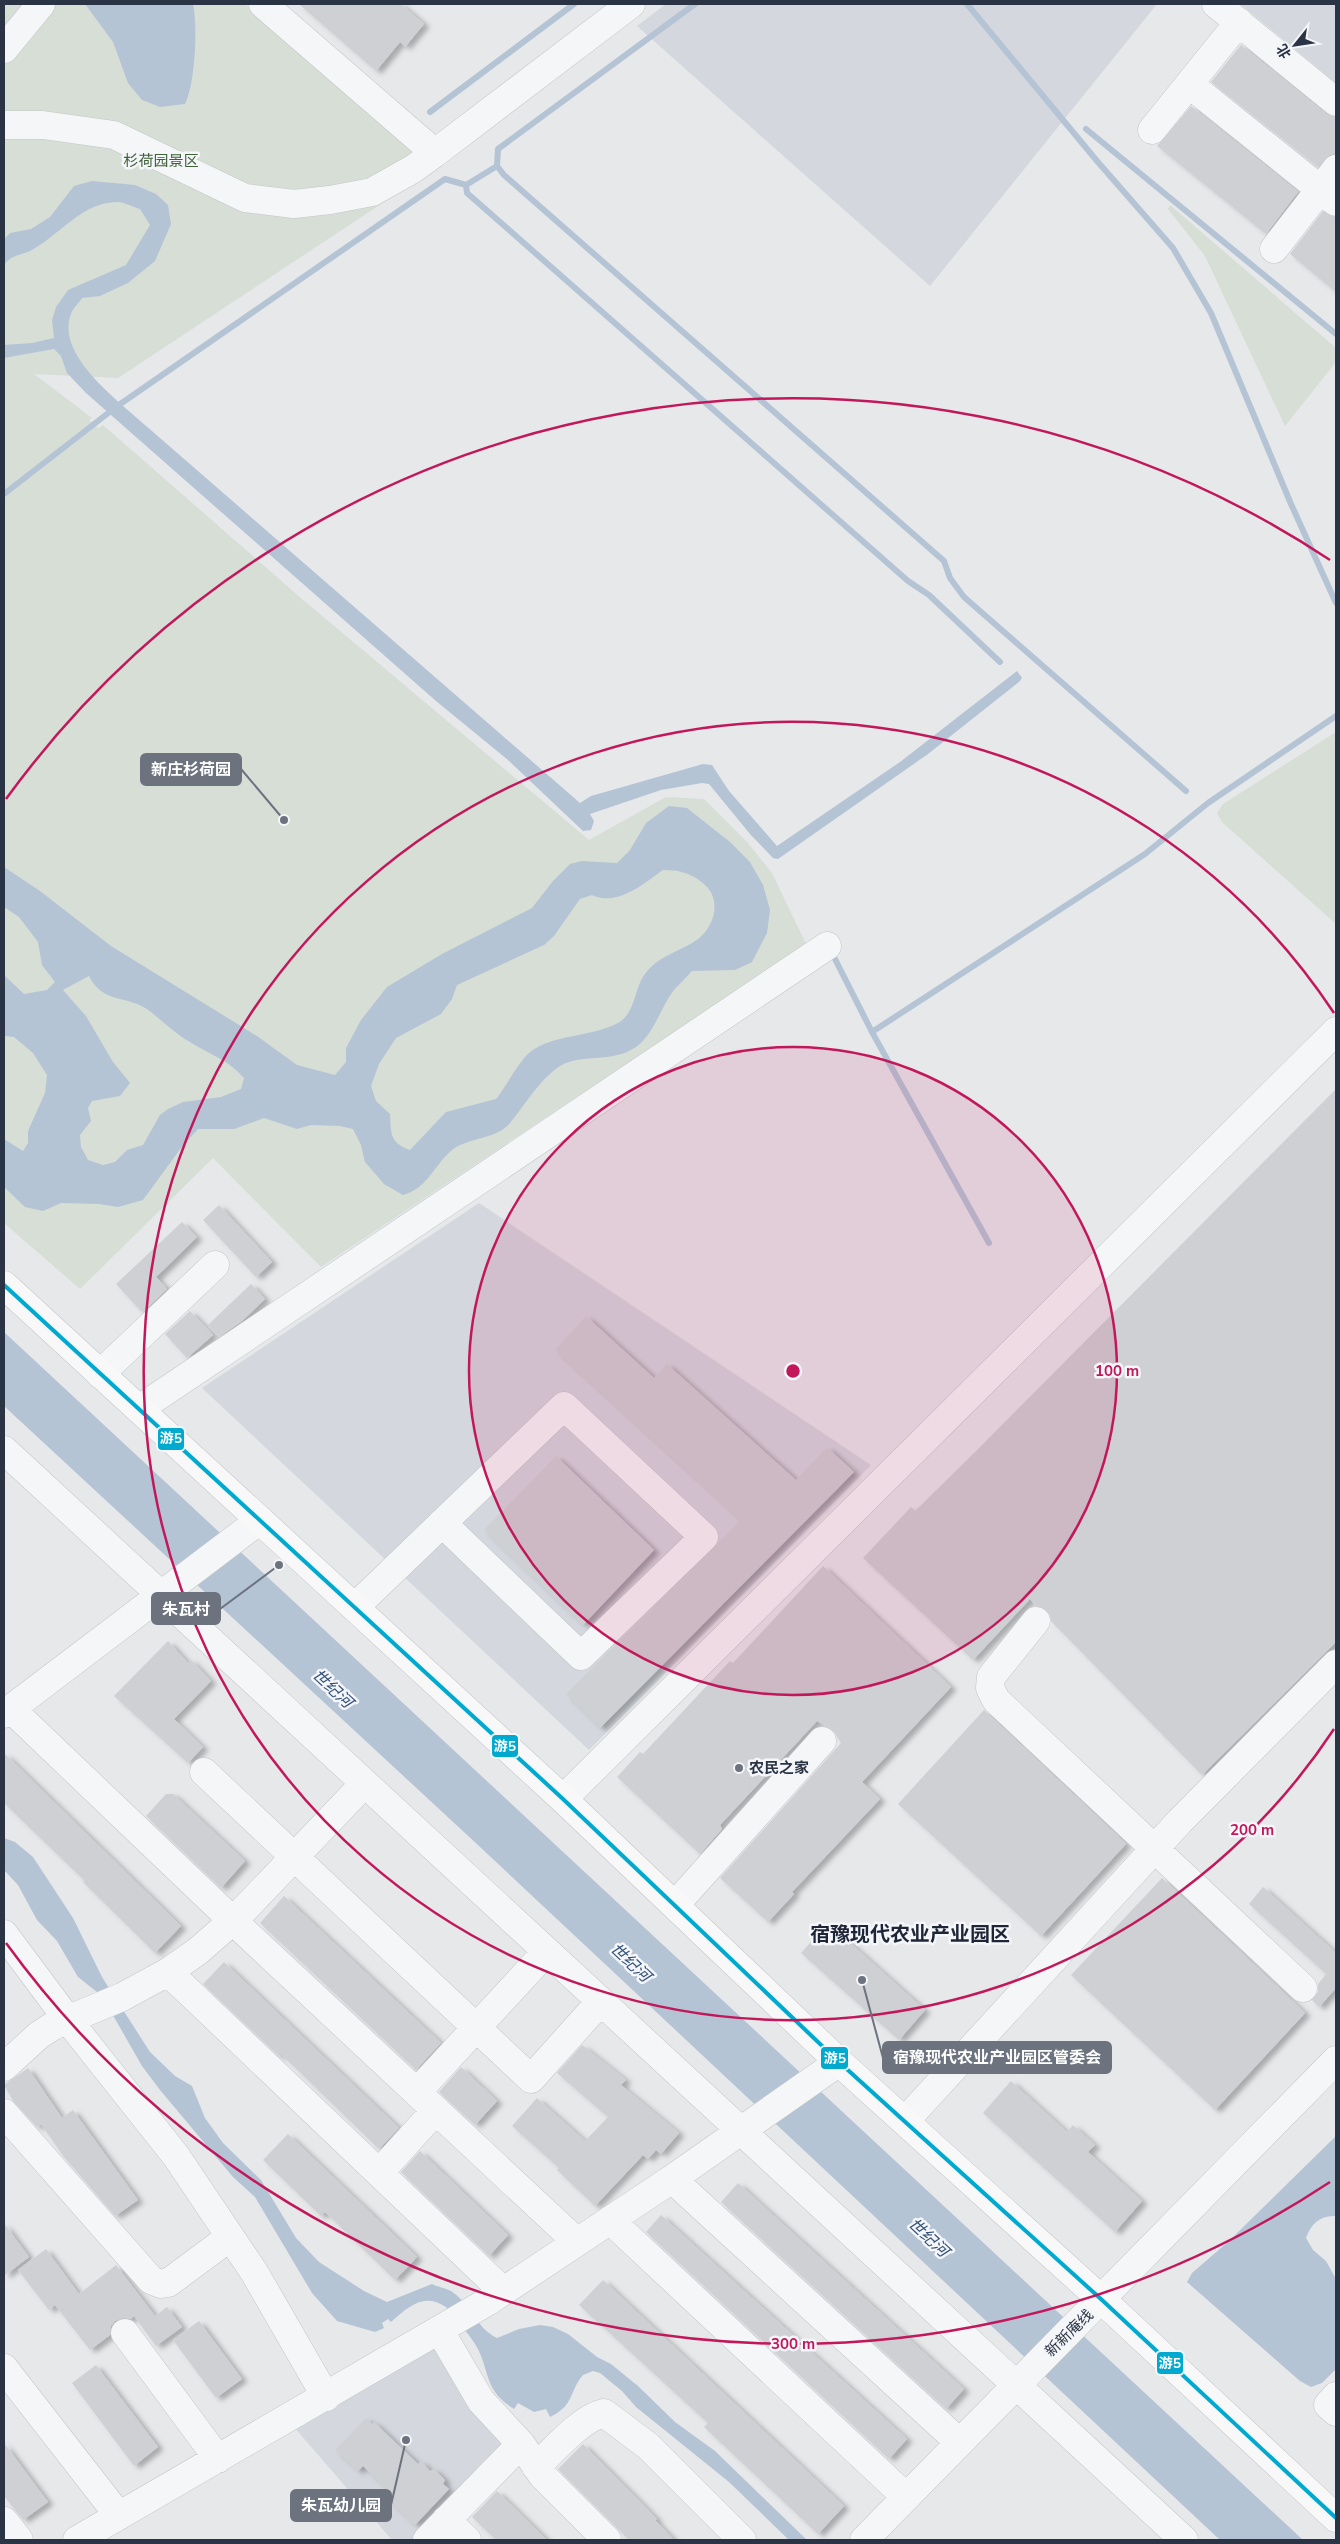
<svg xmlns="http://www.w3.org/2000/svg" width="1340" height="2544" font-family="'Nunito Sans','Noto Sans SC',sans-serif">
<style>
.built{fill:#d4d7dd}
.green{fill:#d6ded6}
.water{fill:#b4c4d5;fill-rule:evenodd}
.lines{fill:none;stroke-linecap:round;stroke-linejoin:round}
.stream{stroke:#b4c4d5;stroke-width:6}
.building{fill:#ced0d3;filter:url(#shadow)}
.minor-casing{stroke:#c4c6c8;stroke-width:29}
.major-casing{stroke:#c2c5c8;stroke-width:29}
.minor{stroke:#f5f6f7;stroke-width:28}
.major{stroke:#f8f8f8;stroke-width:28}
.bus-1-casing{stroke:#f4f6f9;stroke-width:8}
.bus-1{stroke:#00a9ce;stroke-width:4}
.ring{fill:none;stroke:#c2185b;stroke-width:2.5}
.poi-dot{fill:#6c737f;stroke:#f4f6f9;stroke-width:2}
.labels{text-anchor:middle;stroke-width:5;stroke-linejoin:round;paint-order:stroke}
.park-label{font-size:15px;fill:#3f6138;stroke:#f4f6f9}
.poi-label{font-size:15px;font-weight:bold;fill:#2b3445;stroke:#f4f6f9;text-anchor:start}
.street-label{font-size:15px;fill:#2b3445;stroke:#f4f6f9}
.water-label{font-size:16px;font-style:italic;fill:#34527a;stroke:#f4f6f9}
.district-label{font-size:20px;font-weight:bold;fill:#1d2536;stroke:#f4f6f9}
.centre{fill:#c2185b;stroke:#f4f6f9;stroke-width:2.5}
.ring-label{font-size:15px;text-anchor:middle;font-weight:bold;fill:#c2185b;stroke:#f4f6f9;stroke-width:5;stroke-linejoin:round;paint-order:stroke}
.leader{fill:none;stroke:#6c737f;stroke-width:2}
.callout-dot{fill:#6c737f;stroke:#f4f6f9;stroke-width:2}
.callout{fill:#6c737f;stroke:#6c737f;stroke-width:2}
.callout-label{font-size:16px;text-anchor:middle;font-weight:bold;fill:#fff}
.line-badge{stroke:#f4f6f9;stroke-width:2}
.badge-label{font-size:14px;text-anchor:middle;font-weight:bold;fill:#fff}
</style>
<defs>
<filter id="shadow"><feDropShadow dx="5.5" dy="3" stdDeviation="2.5" flood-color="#0004"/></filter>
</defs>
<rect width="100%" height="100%" fill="#e6e8ea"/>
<path class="built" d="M666 4H1157L930 286 637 26Z
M1240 4H1336V83Z
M479 1203 871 1465 589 1750 202 1388Z
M440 2344 508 2445 415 2540H392L293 2426Z"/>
<path class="green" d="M4 4H245L434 169 118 378 34 374 92 418 89 420 98 428 103 425 302 599 589 840 666 797 704 799 748 843 772 873 806 944 321 1267 213 1158 80 1289 4 1223Z
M1170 205 1336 348V362L1285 426 1205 256 1168 209Z
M1336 732V924L1222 822 1217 813 1223 804Z"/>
<path class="water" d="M85 4H193C198 26 195 84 185 104L160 107 142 100 128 83 113 42Z
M92 181 135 185 156 194 168 205 171 224 155 261 128 283 100 296 82 298C79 303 73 308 71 314 55 355 119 401 145 425L580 803 591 796 703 764 712 765 729 791 777 846 900 762 1017 671 1022 678 1019 682 928 754 778 859 773 858 750 834 709 784 702 783 661 790 590 814 594 821 591 830 583 831 508 760 436 701 86 393 67 373 61 356 54 349 4 358V345L32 343 54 338 52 320 56 307 68 290 126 265 150 225 140 209C133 207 124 202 117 202 82 202 59 236 30 251 19 256 11 255 4 265V239L10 233 31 229 50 217 74 186Z
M669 806 687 808 730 842 750 862 763 885 770 910 767 933 752 962 735 970 692 971C686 978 679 984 674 990 660 1008 655 1033 636 1047 611 1064 581 1053 560 1066 539 1080 525 1105 510 1123 496 1140 468 1137 452 1150 434 1165 428 1188 403 1195L384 1184 365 1162 361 1145 353 1129 340 1126 311 1125 297 1129 264 1118 234 1129H198L181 1148 143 1200 118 1207 99 1204 61 1203 43 1211 25 1207 4 1187V1139L23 1151 28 1143V1131L45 1093 47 1075 33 1053 14 1037 4 1036V975L24 994 47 990 55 982 42 965 38 942 19 917 4 907V867L40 891 111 946 257 1036 297 1065 335 1075 346 1062V1048L361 1020 387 987 442 954 532 908 553 881 570 864 582 861 617 863 630 850 646 823ZM663 870C682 870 694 874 707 887 721 902 714 927 698 939 680 952 659 955 645 974 634 988 636 1013 618 1023 590 1038 554 1033 529 1053 520 1060 505 1088 496 1099L446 1112 410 1150C390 1143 391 1134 390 1114L376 1101 371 1086 379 1064 396 1038 441 1014 452 999 457 985 544 945 554 936 580 899 592 895C617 907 643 884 663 870ZM89 976C103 1004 126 995 147 1009 162 1020 174 1033 190 1042 212 1056 226 1058 244 1078L241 1089 221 1097 183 1102 168 1109 160 1115 143 1145 127 1150 115 1162 103 1165 88 1160 81 1147 80 1135 91 1121 88 1108 92 1101 120 1096 130 1083 113 1062 86 1016 63 990Z
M4 1332 1303 2540H1220L479 1846 4 1406Z
M4 1838 15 1842 33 1857 73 1918 102 1977 150 2052 175 2076 192 2086 205 2118 223 2143 261 2180 296 2238 319 2262 364 2291 387 2302 432 2284C438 2287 445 2288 451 2291 470 2303 476 2328 497 2338L519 2329 540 2325 553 2327 568 2334 597 2357 611 2364 638 2386 675 2422 715 2451 807 2540H789L729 2482 636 2407 622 2391 600 2373 593 2371 583 2375C569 2391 575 2405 550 2417L546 2409 534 2412 518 2403 514 2409C482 2389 491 2370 475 2344 467 2331 455 2320 446 2307 424 2292 408 2307 391 2322L388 2319 382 2323 384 2328 375 2332 337 2321 312 2293 255 2197 233 2177 160 2090 142 2066 102 1996 78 1977 57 1941 37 1920 18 1885 4 1870Z
M1336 2136V2216C1320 2215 1311 2224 1306 2238L1313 2250 1326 2261 1336 2279V2369L1322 2383 1311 2387 1300 2381 1187 2282 1192 2273 1229 2241Z"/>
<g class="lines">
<path class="stream" d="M695 4 498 149 497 166 504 175 944 561 950 578 964 597 1186 791
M967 4 1097 161 1173 248 1211 313 1291 504 1336 603
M430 112 574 4
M1086 129 1336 334
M497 166 466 185 467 193 908 581 929 595 1000 662
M4 494 116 407 445 179 466 185
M835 959 872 1032 989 1243
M872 1032 1145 854 1208 803 1336 716"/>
</g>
<path class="building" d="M299 4H401L424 24 405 47 400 42 376 71Z
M1241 45 1326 114 1336 117V154L1330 155 1318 167 1211 82Z
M1191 106 1298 192 1266 234 1157 146Z
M1323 211 1336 217V292L1290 254Z
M1336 1089V1642L1202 1775 1051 1621 1050 1615 1045 1609 1036 1606 1030 1599 973 1660 863 1558 911 1507 915 1511 974 1453Z
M219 1205 272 1262 256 1277 203 1220Z
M182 1222 197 1237 156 1277 167 1289 143 1312 141 1311 116 1284Z
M251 1284 265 1299 242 1321 219 1337 208 1325Z
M190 1311 213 1335 187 1358 165 1334Z
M586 1316 654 1378 667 1364 796 1480 827 1447 854 1472 600 1728 566 1694 741 1520 555 1350Z
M556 1456 654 1550 583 1625 484 1530Z
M823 1566 951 1687 862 1782 880 1799 792 1892 794 1894 768 1922 720 1878 841 1743 833 1730 817 1721 720 1825 722 1829 700 1854 617 1777 640 1752 643 1754 730 1661 733 1663Z
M168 1641 188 1663 191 1660 211 1681 174 1719 203 1747 188 1763 114 1696Z
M984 1710 1126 1844 1041 1936 898 1804Z
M4 1753 181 1926 155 1953 83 1882 84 1880 4 1803Z
M166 1794H173L245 1861 221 1888 146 1816Z
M1162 1878 1305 2013 1215 2110 1071 1975Z
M1263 1887 1336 1953V1988L1319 2007 1312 2000 1318 1992V1984L1326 1974 1249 1904Z
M284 1896 441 2043 416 2070 260 1923Z
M828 1923 925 2010 899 2040 801 1953Z
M224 1962 399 2128 379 2149 281 2054 279 2056 203 1984Z
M582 2045 626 2080 621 2085 679 2133 661 2154 656 2150 648 2159 643 2155 595 2206 557 2170 559 2168 512 2126 537 2098 585 2141 608 2117 557 2073Z
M461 2067 497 2101 475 2125 439 2092Z
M28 2068 62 2118 73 2110 138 2200 115 2216 64 2157 41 2124 37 2127 13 2101 4 2085Z
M1011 2081 1067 2132 1073 2125 1095 2145 1088 2152 1142 2201 1115 2232 983 2113Z
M288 2134 417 2257 395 2280 325 2212 321 2216 263 2160Z
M420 2151 508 2235 489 2256 401 2172Z
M738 2183 964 2389 946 2409 721 2202Z
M661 2215 907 2439 889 2459 646 2232Z
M4 2223 29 2257 4 2276Z
M46 2249 79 2294 116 2265 155 2316 167 2307 182 2327 156 2346 134 2316 131 2319 123 2318 115 2321 111 2326 110 2335 90 2350 55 2305 49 2310 18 2270Z
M603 2280 844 2506 818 2534 704 2427 708 2423 579 2305Z
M199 2321 242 2379 216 2398 173 2340Z
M96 2365 158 2447 134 2466 72 2383Z
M366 2418 372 2424 374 2422 418 2464 421 2461 430 2471 434 2469 445 2480 443 2484 449 2489 415 2525 385 2497 390 2492 363 2466 358 2471 335 2450Z
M4 2443 48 2502 23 2520 4 2496Z
M583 2444 657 2519 655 2520 674 2540H629L558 2469Z
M497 2491 547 2540H496L472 2517Z"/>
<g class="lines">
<g class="minor-casing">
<path id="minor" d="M263 4 435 153 631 4
M1216 4 1336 102
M4 49 41 4
M1189 84 1336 202
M4 125H43L114 135 245 198 294 204 330 200 372 192 413 169 435 153
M1152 130 1239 22
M1274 249 1336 169
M100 1374 215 1265
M139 1409 827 946
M4 1450 1184 2540
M355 1607 564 1406 704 1537 581 1656 442 1523
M1036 1621 991 1677 990 1688 996 1700 1303 1988
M11 1709 233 1921 577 2242
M4 1714 260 1520
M204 1772 531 2079 600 2002
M563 1799 1336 1031
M675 1905 822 1741
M4 1934 68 2020 176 2156 254 2272 326 2397
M168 1972 503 2291
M4 2067 39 2035 53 2026 122 1997 168 1972 198 1951 238 1916 364 1784
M417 2092 546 1952
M4 2113 151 2280 161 2284 168 2283 230 2237
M905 2121 1180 1821 1336 1664
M379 2173 436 2110
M672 2179 959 2442
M610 2220 906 2497
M440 2331 481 2401 521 2444 542 2475 607 2540
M125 2333 218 2459
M4 2368 119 2516
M1336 2396 1328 2405 1336 2412
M536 2467C554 2450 581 2418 604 2413L648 2446 742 2540
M446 2520 467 2540
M4 2521 19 2540
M77 2540 487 2302 672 2179 839 2062
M427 2540 521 2444
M864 2540 1336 2060"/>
</g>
<g class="major-casing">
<path id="major" d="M4 1285 563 1799 839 2062 1102 2300 1336 2518"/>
</g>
<use href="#minor" class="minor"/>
<use href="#major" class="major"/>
<g class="bus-1-casing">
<path id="bus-1" d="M4 1285 563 1799 839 2062 1102 2300 1336 2518"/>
</g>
<use href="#bus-1" class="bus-1"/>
</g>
<circle cx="793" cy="1371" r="324" fill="#c2185b" fill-opacity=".12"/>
<g class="ring">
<circle cx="793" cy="1371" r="324"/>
<path d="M1334 1729A649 649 0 1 1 1334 1013"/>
<path d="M1330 2182A973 973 0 0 1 6 1943M6 799A973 973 0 0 1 1330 560"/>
</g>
<circle class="poi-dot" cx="739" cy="1768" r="5"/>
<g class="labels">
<g class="park-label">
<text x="161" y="166">杉荷园景区</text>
</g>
<g class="poi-label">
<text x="749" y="1773">农民之家</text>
</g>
<g class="street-label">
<text transform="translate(1069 2333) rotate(-44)" y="5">新新庵线</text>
</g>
<g class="water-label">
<text transform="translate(333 1688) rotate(43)" y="6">世纪河</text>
<text transform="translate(631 1962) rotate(43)" y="6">世纪河</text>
<text transform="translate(929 2237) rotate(43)" y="6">世纪河</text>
</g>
<g class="district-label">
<text x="910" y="1941">宿豫现代农业产业园区</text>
</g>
</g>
<circle cx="793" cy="1371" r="8" class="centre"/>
<g class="ring-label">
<text x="1117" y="1376">100 m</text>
<text x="1252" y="1835">200 m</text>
<text x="793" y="2349">300 m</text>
</g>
<path class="leader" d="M284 820L241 769M279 1565L220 1609M862 1980L883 2058M406 2440L391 2505"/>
<g class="callout-dot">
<circle cx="284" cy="820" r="5"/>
<circle cx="279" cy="1565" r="5"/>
<circle cx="862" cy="1980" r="5"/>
<circle cx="406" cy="2440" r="5"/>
</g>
<g class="callout">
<rect x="141" y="754" width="100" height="31" rx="5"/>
<rect x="152" y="1593" width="68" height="31" rx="5"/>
<rect x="883" y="2042" width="228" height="31" rx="5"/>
<rect x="291" y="2490" width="100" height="31" rx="5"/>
</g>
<g class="callout-label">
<text x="191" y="775">新庄杉荷园</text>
<text x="186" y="1615">朱瓦村</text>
<text x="997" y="2063">宿豫现代农业产业园区管委会</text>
<text x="341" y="2511">朱瓦幼儿园</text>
</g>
<g class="line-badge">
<rect x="157" y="1427" width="28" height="24" rx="5" fill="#00a9ce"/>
<rect x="491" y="1734" width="28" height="24" rx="5" fill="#00a9ce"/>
<rect x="820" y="2046" width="29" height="24" rx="5" fill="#00a9ce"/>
<rect x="1156" y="2351" width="28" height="24" rx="5" fill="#00a9ce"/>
</g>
<g class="badge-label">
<text x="171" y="1443">游5</text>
<text x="505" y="1751">游5</text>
<text x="835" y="2063">游5</text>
<text x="1170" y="2368">游5</text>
</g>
<rect width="1340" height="2544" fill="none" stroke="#2b3445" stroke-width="10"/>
<g transform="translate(1295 45) rotate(240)" stroke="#f4f6f9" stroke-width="4" paint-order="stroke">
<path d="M0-4L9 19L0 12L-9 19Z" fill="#2b3445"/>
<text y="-8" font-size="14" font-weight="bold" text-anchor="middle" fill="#2b3445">北</text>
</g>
</svg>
